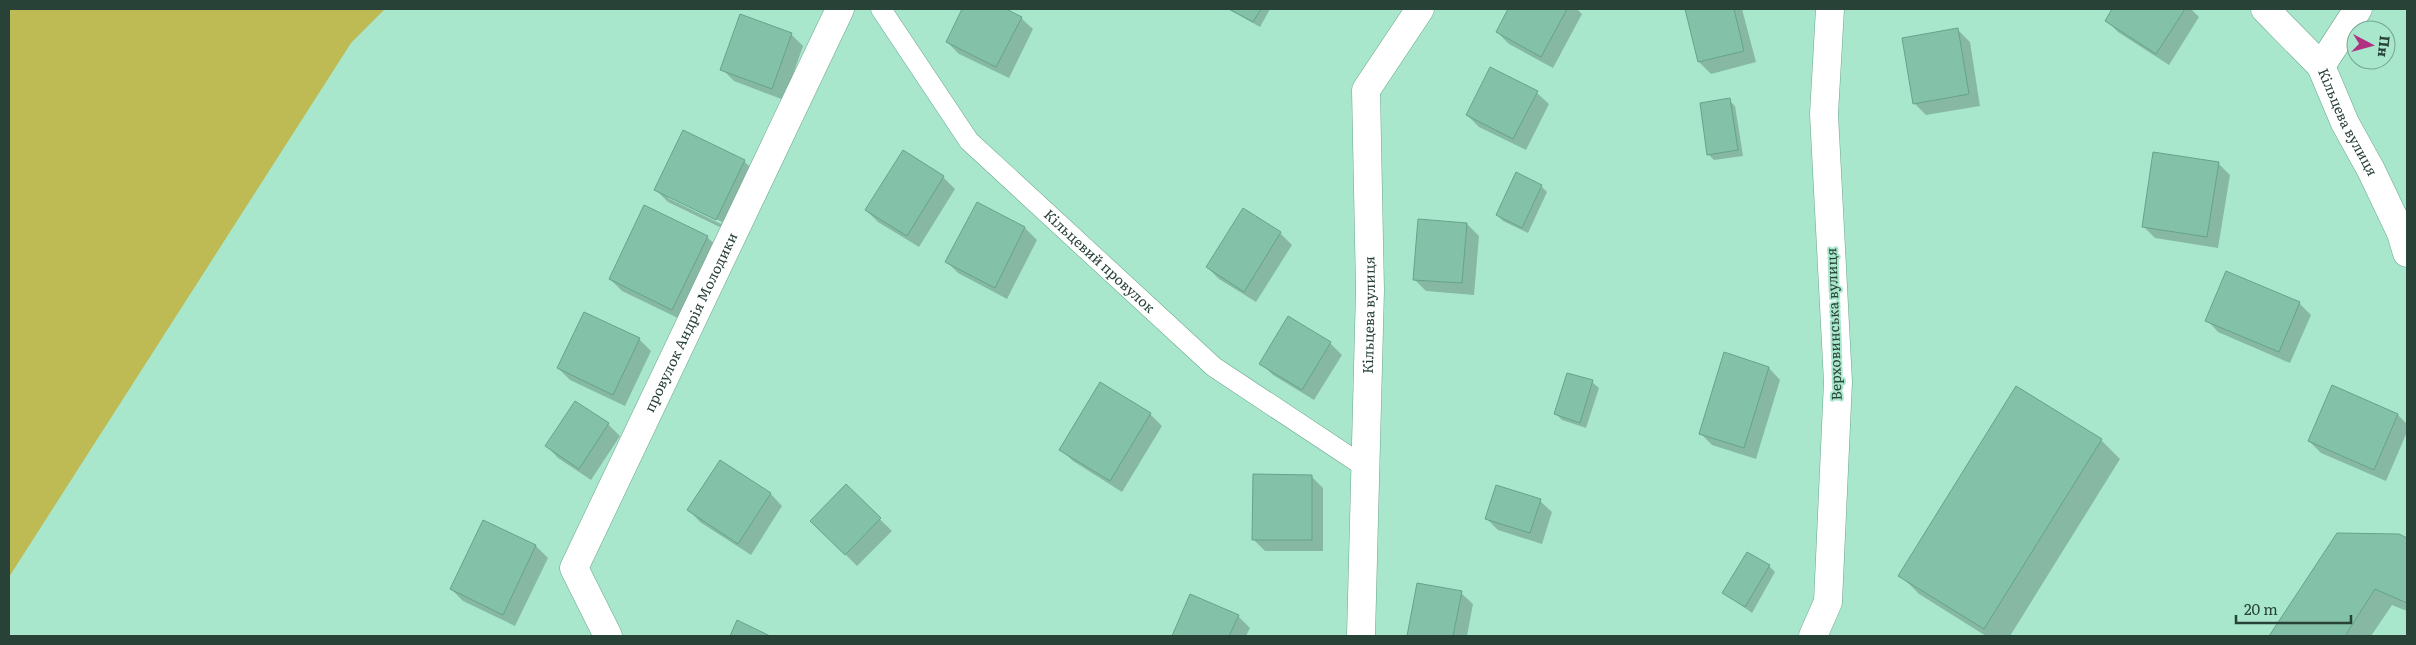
<svg xmlns="http://www.w3.org/2000/svg" width="2416" height="645" font-family="Literata,serif">
<style>
.water{fill:#beba54}
.shadow{fill:#0003;fill-rule:evenodd}
.building{fill:#83c1a8;stroke:#66a38b}
.lines{fill:none;stroke-linecap:round;stroke-linejoin:round}
.service-casing{stroke:#69a68d;stroke-width:21}
.minor-casing{stroke:#69a68d;stroke-width:29}
.service{stroke:#fff;stroke-width:20}
.minor{stroke:#fff;stroke-width:28}
.labels{text-anchor:middle;stroke-width:4;stroke-linejoin:round;paint-order:stroke}
.street-label{font-size:14px;fill:#294238;stroke:#a8e7cc}
</style>
<rect width="100%" height="100%" fill="#a8e7cc"/>
<path class="water" d="M9 9H385L351 43 9 577Z"/>
<path class="shadow" d="M964 9H1003L1021 18 1033 29 1009 78 959 54 947 42Z
M1228 9H1270L1260 27Z
M1510 9H1577L1582 14 1553 68 1509 44 1497 32Z
M1686 9H1742L1756 62 1711 74 1699 62Z
M2114 9H2191L2199 17 2169 65 2118 32 2106 20Z
M1958 30 1970 42 1980 106 1926 115 1914 103Z
M791 34 803 46 784 100 734 81 722 69Z
M1537 93 1549 104 1526 150 1479 127 1467 115Z
M1729 100 1735 106 1743 156 1714 160 1708 154Z
M744 161 756 173 728 231 668 202 656 190ZM668 196 722 222 721 224 668 198Z
M2218 163 2230 175 2218 248 2155 238 2143 226Z
M943 177 955 189 919 247 878 222 866 210Z
M1541 186 1547 192 1528 233 1503 221 1497 215Z
M977 203 1025 228 1037 240 1007 299 958 273 947 262Z
M1467 224 1479 236 1474 295 1426 291 1414 279Z
M1280 233 1292 245 1256 302 1219 279 1207 267Z
M707 237 719 248 684 321 622 291 610 279Z
M2299 303 2311 315 2290 363 2218 332 2207 320Z
M639 339 651 351 625 406 570 380 558 368Z
M1330 343 1342 355 1314 400 1273 375 1261 363Z
M1769 368 1780 380 1756 459 1712 445 1700 433Z
M1592 382 1599 388 1586 428 1562 420 1556 414Z
M1150 414 1162 426 1122 492 1073 461 1061 450Z
M2398 415 2407 424V432L2386 481 2321 453 2309 441Z
M608 424 620 436 591 480 558 458 547 446Z
M2101 440 2120 459 2010 636H1986L1919 594 1900 575Z
M720 461 771 494 782 506 751 555 700 522 689 510Z
M1311 476 1323 488V551H1265L1253 539Z
M846 486 892 531 857 566 812 521Z
M1540 501 1552 512 1542 544 1498 530 1487 519Z
M484 521 536 546 548 558 515 626 463 601 451 589Z
M2337 534 2398 535 2407 539V611L2392 605 2371 636H2270Z
M1769 566 1775 572 1752 613 1724 593Z
M1418 584 1461 593 1473 604 1467 636H1408Z
M1191 596 1238 616 1250 628 1246 636H1174Z"/>
<path class="building" d="M962 9H1006L1022 17 996 67 946 42Z
M1229 9H1261L1253 22Z
M1508 9H1567L1541 57 1496 32Z
M1685 9H1734L1744 51 1698 62Z
M2112 9H2185L2156 54 2105 21Z
M740 14 792 33 772 89 720 70Z
M1958 28 1969 94 1913 104 1902 38Z
M1490 67 1538 91 1513 139 1466 115Z
M1730 98 1738 150 1707 155 1700 103Z
M683 130 745 160 716 220 654 190Z
M903 150 944 176 907 236 865 210Z
M2153 152 2219 162 2207 237 2142 227Z
M1516 172 1542 185 1522 228 1496 215Z
M977 202 1025 227 995 288 945 262Z
M644 205 708 236 672 310 609 279Z
M1243 208 1281 232 1244 292 1206 267Z
M1418 219 1467 223 1462 283 1413 280Z
M2226 271 2300 302 2279 352 2205 321Z
M584 312 640 338 613 395 557 368Z
M1288 316 1331 342 1302 390 1259 364Z
M1724 352 1769 367 1744 448 1699 434Z
M1567 373 1593 380 1580 423 1554 414Z
M1100 382 1151 413 1110 481 1059 450Z
M2332 385 2398 414 2374 470 2308 441Z
M2016 386 2102 439 1984 629 1898 576Z
M575 401 609 423 579 469 545 446Z
M720 460 771 493 738 544 687 510Z
M1253 474 1312 475V540H1252Z
M846 484 881 518 845 555 810 521Z
M1496 485 1541 499 1530 533 1485 519Z
M483 520 536 545 503 615 450 589Z
M2337 533 2399 534 2407 538V603L2375 589 2345 636H2269Z
M1747 552 1770 565 1745 607 1722 593Z
M1417 583 1462 591 1453 636H1407Z
M1190 594 1239 615 1229 636H1172Z
M737 620 770 636H730Z"/>
<g class="lines">
<g class="service-casing">
<g id="service">
<path id="s1" d="M881 9 969 141 1214 367 1365 467"/>
</g>
</g>
<g class="minor-casing">
<g id="minor">
<path id="s2" d="M2265 9 2321 66 2345 123 2371 170 2401 233 2407 253"/>
<path d="M2321 66 2358 9"/>
<path id="s3" d="M608 636 574 568 840 9"/>
<path id="s4" d="M1361 636 1370 290 1366 90 1420 9"/>
<path d="M1813 636 1828 602 1838 382 1824 114 1830 9"/>
</g>
</g>
<use href="#service" class="service"/>
<use href="#minor" class="minor"/>
</g>
<g class="labels">
<g class="street-label">
<text dy="5" stroke="none"><textPath href="#s2" startOffset="142">Кільцева вулиця</textPath></text>
<text dy="5" stroke="none"><textPath href="#s1" startOffset="336">Кільцевий провулок</textPath></text>
<text dy="5" stroke="none"><textPath href="#s4" startOffset="321">Кільцева вулиця</textPath></text>
<text dy="5" stroke="none"><textPath href="#s3" startOffset="348">провулок Андрія Молодики</textPath></text>
<text transform="translate(1834 324) rotate(-92)" y="5">Верховинська вулиця</text>
</g>
</g>
<rect width="2416" height="645" fill="none" stroke="#294238" stroke-width="20"/>
<g transform="translate(2371 45) rotate(96)"><circle r="24" fill="#a8e7cc" stroke="#75a591"/>
<path d="M0-4L9 19L0 12L-9 19Z" fill="#b03180"/>
<text y="-8" font-size="14" font-weight="bold" text-anchor="middle" fill="#294238">Пн</text>
</g>
<path d="M2236 615v8h115v-8" fill="none" stroke="#294238" stroke-width="2.5"/>
<text x="2244" y="615" font-size="15" fill="#294238" stroke="#a8e7cc" stroke-width="4" paint-order="stroke">20 m</text>
</svg>
